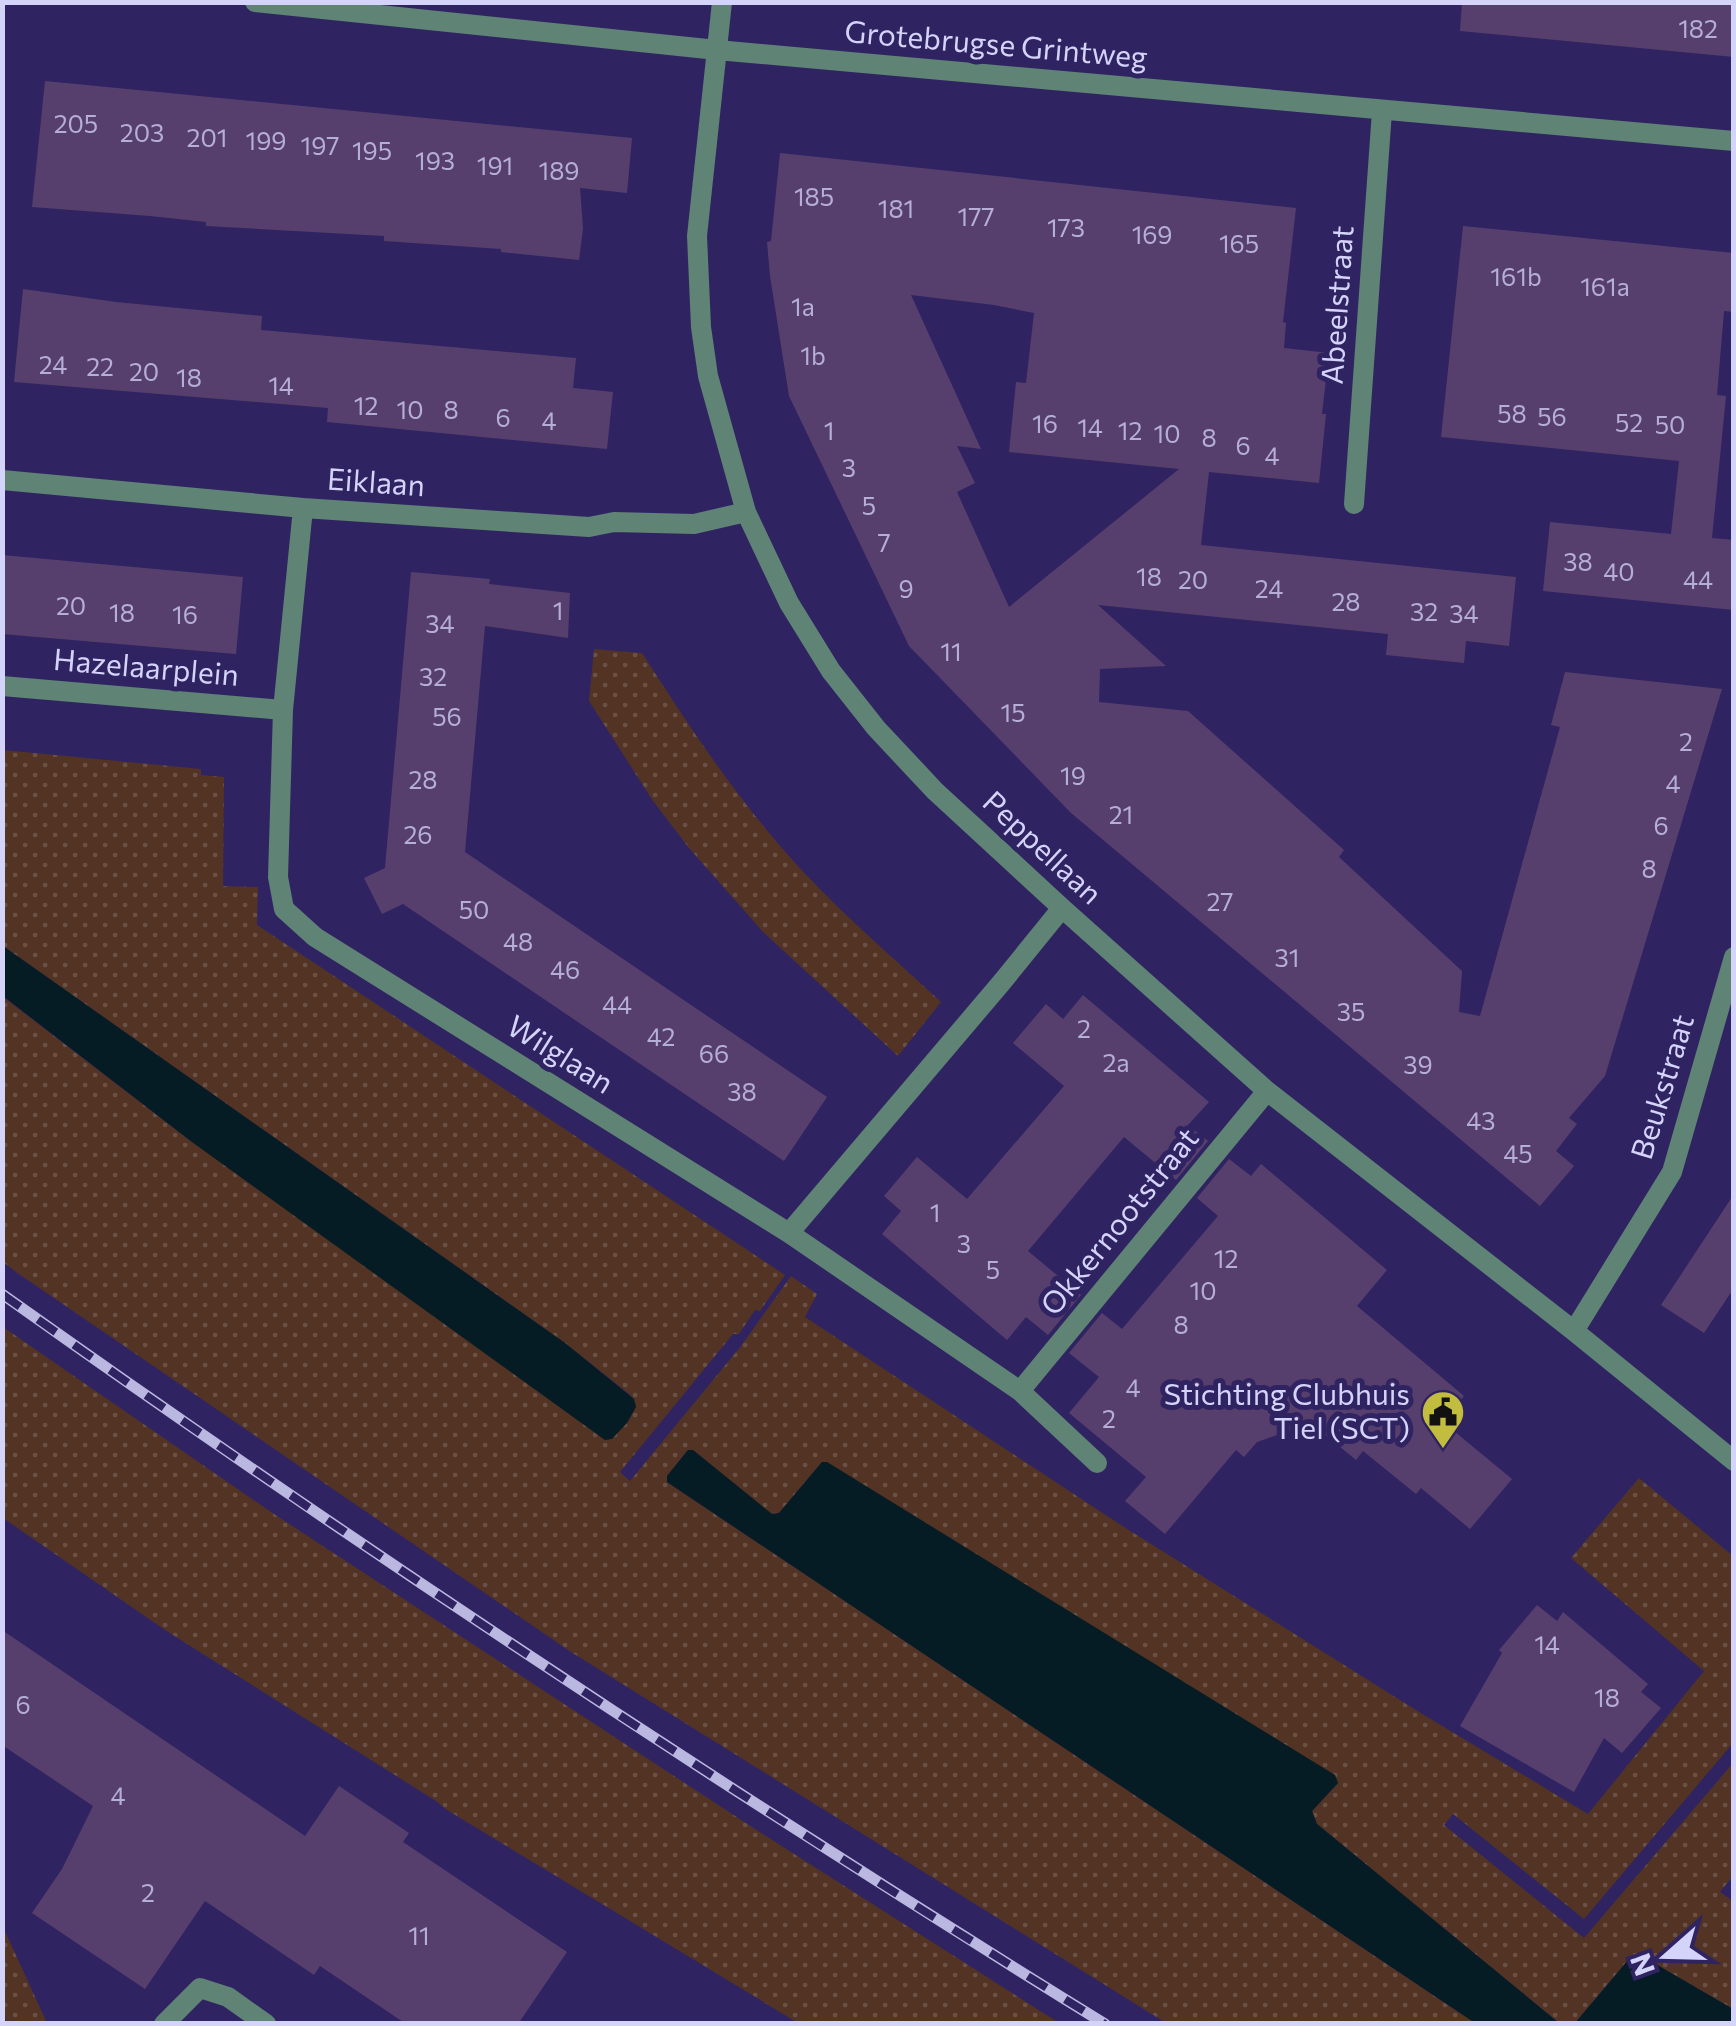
<svg xmlns="http://www.w3.org/2000/svg" width="1736" height="2026" font-family="Commissioner,sans-serif">
<style>
.grass{fill:url(#grass-dots)}
.water{fill:#061c24}
.building{fill:#573f6d;fill-rule:evenodd}
.lines{fill:none;stroke-linecap:round;stroke-linejoin:round}
.minor{stroke:#5f8374;stroke-width:20}
.rail-casing{stroke:#bab8e1;stroke-width:11}
.rail{stroke:#2f2461;stroke-width:8;stroke-dasharray:22;stroke-linecap:butt}
.labels{text-anchor:middle;stroke-width:10;stroke-linejoin:round;paint-order:stroke}
.number-label{font-size:25px;fill:#b5aed6}
.street-label{font-size:30px;fill:#d4d3f9;stroke:#2f2461}
.poi-label{font-size:30px;fill:#d4d3f9;stroke:#2f2461;text-anchor:end}
</style>
<defs>
<pattern id="grass-dots" width="8" height="8" patternUnits="userSpaceOnUse" patternTransform="scale(2.5)"><rect width="8" height="8" fill="#523324"/><path d="M2 2h.1M6 6h.1" fill="none" stroke="#6a5045" stroke-width="1.8" stroke-linecap="round"/></pattern>
</defs>
<rect width="100%" height="100%" fill="#2f2461"/>
<path class="grass" d="M594 649 642 653C685 720 729 787 781 847 829 903 887 952 941 1002L898 1056 763 932 689 848 653 801 589 701Z
M3 750 201 769V775L224 777 223 886 258 887 257 925 785 1275 760 1311 755 1310 739 1334H733L620 1472 630 1481 741 1346 791 1276 817 1294 805 1317 1124 1527 1419 1712 1588 1814 1704 1671 1571 1558 1639 1478 1733 1556V1743L1584 1919 1453 1814 1444 1825 1584 1938 1733 1763V1876L1720 1892 1733 1901V2009L1640 1955 1629 1959 1575 2023H1559L1317 1824 1312 1811 1338 1783 822 1462 779 1513 771 1514 693 1450 687 1451 667 1476V1482L1475 2023H1166L571 1652 16 1272 3 1262 2 996 192 1142 634 1398 565 1343 3 946Z
M3 1327 271 1512 755 1829 1059 2023H798L447 1810 436 1801 165 1630 3 1518Z
M2 1927H3L47 2023H7L2 2009Z"/>
<path class="water" d="M3 946 565 1343 634 1399 636 1407 627 1423 612 1439 605 1440 192 1142 3 996Z
M688 1450H693L772 1514 779 1513 822 1462H827L1335 1775 1338 1783 1312 1811 1317 1824 1559 2023H1475L667 1482V1476Z
M1640 1955 1733 2009V2023H1575L1629 1959Z"/>
<path class="building" d="M1462 2H1734V57L1460 31Z
M45 81 632 138 627 193 580 188 583 228 579 260 501 252V249L384 241V236L206 226V222L150 216 32 207Z
M780 153 1296 208 1283 322 1286 323 1284 348 1329 353 1322 414H1326L1319 483 1209 472 1201 545 1516 577 1509 646 1466 641 1464 663 1386 655 1388 634 1098 605 1166 666 1100 669 1099 702 1188 711 1344 850 1339 857 1462 971 1459 1012 1480 1016 1560 727 1551 725 1565 672 1722 689 1605 1076 1569 1118 1577 1124 1556 1151 1574 1166 1540 1206 1071 813 909 646 789 396 770 276 767 242 771 241ZM911 295 994 305 1034 313 1026 383 1016 382 1009 452 1179 469 1009 607 957 492 975 483 957 446 981 449Z
M1463 226 1734 253V312L1724 311 1717 395 1726 396 1712 538 1734 540V610L1543 591 1550 522 1671 534 1679 461 1441 437Z
M23 289 116 302 262 316 261 330 576 358 573 388 613 392 607 449 327 422 328 408 14 382Z
M2 555 243 577 236 654 2 634Z
M411 572 490 579 489 584 570 593 568 638 485 626 465 852 827 1097 784 1161 403 904 382 914 364 878 385 868Z
M1083 995 1209 1102 1188 1125 1208 1141 1176 1180 1124 1137 1028 1251 1081 1295 1048 1335 1026 1317 1007 1340 882 1234 901 1211 884 1196 917 1157 967 1199 1064 1086 1013 1043 1046 1004 1063 1019Z
M1229 1159 1251 1176 1261 1164 1387 1270 1357 1306 1464 1396 1443 1422 1512 1479 1470 1529 1421 1488 1416 1494 1363 1451 1356 1460 1311 1423 1257 1442 1244 1457 1236 1450 1165 1534 1125 1501 1146 1477 1069 1413 1099 1377 1069 1353 1102 1313 1122 1329 1218 1216 1197 1198Z
M1734 1194V1288L1704 1333 1661 1305Z
M1537 1605 1557 1621 1563 1612 1648 1684 1641 1692 1661 1708 1622 1753 1604 1738 1574 1792 1460 1726 1502 1653 1499 1650Z
M2 1630 305 1836 339 1786 409 1833 403 1842 567 1952 518 2024H406L320 1966 314 1975 205 1901 145 1989 32 1913 62 1869 93 1806 2 1745Z"/>
<g class="lines">
<path class="minor" d="M255 2 717 50 1734 141
M722 2 697 236 701 327 708 376 746 512 789 603 831 671 876 728 935 791 1062 908 1267 1091 1574 1331 1734 1461
M2 480 303 508 589 527 614 522 694 524 746 512
M1354 504 1382 111
M303 508 283 710 278 877 284 909 315 937 789 1233 1002 982 1062 908
M2 686 283 710
M789 1233 1020 1391 1097 1463
M1574 1331 1672 1172 1734 957
M1020 1391 1267 1091
M164 2024 200 1988 228 1997 266 2024"/>
<g class="rail-casing">
<path id="rail" d="M2 1294C361 1549 730 1792 1105 2024"/>
</g>
<use href="#rail" class="rail"/>
</g>
<defs>
<g id="civic-pin" transform="scale(2.25)"><path d="M0 17L-7.5 6A9.5 9.5 0 1 1 7.5 6Z" fill="#c2bd3f" stroke="#2f2461"/><path d="M-.6-6.5H3V-4.5H.6V-3L4-1V1h2V6H-6V1h2V-1L-.6-3ZM-1.2 2.5V6h2.4V2.5Z" fill="#111"/></g>
</defs>
<g fill-rule="evenodd">
<use href="#civic-pin" x="1443" y="1412"/>
</g>
<g class="labels">
<g class="number-label">
<text x="1698" y="38">182</text>
<text x="76" y="133">205</text>
<text x="142" y="142">203</text>
<text x="207" y="147">201</text>
<text x="266" y="150">199</text>
<text x="320" y="155">197</text>
<text x="372" y="160">195</text>
<text x="435" y="170">193</text>
<text x="495" y="175">191</text>
<text x="559" y="180">189</text>
<text x="814" y="206">185</text>
<text x="896" y="218">181</text>
<text x="976" y="226">177</text>
<text x="1066" y="237">173</text>
<text x="1152" y="244">169</text>
<text x="1239" y="253">165</text>
<text x="1516" y="286">161b</text>
<text x="1605" y="296">161a</text>
<text x="803" y="316">1a</text>
<text x="813" y="365">1b</text>
<text x="53" y="374">24</text>
<text x="100" y="376">22</text>
<text x="144" y="381">20</text>
<text x="189" y="387">18</text>
<text x="281" y="395">14</text>
<text x="366" y="415">12</text>
<text x="410" y="419">10</text>
<text x="451" y="419">8</text>
<text x="1512" y="423">58</text>
<text x="1552" y="426">56</text>
<text x="503" y="427">6</text>
<text x="549" y="430">4</text>
<text x="1629" y="432">52</text>
<text x="1045" y="433">16</text>
<text x="1670" y="434">50</text>
<text x="1090" y="437">14</text>
<text x="829" y="440">1</text>
<text x="1130" y="440">12</text>
<text x="1167" y="443">10</text>
<text x="1209" y="447">8</text>
<text x="1243" y="455">6</text>
<text x="1272" y="465">4</text>
<text x="849" y="477">3</text>
<text x="869" y="515">5</text>
<text x="884" y="552">7</text>
<text x="1578" y="571">38</text>
<text x="1619" y="581">40</text>
<text x="1149" y="586">18</text>
<text x="1193" y="589">20</text>
<text x="1698" y="589">44</text>
<text x="906" y="598">9</text>
<text x="1269" y="598">24</text>
<text x="1346" y="611">28</text>
<text x="71" y="615">20</text>
<text x="558" y="620">1</text>
<text x="1424" y="621">32</text>
<text x="122" y="622">18</text>
<text x="1464" y="623">34</text>
<text x="185" y="624">16</text>
<text x="440" y="633">34</text>
<text x="951" y="661">11</text>
<text x="433" y="686">32</text>
<text x="1013" y="722">15</text>
<text x="447" y="726">56</text>
<text x="1686" y="751">2</text>
<text x="1073" y="785">19</text>
<text x="423" y="789">28</text>
<text x="1673" y="793">4</text>
<text x="1121" y="824">21</text>
<text x="1661" y="835">6</text>
<text x="418" y="844">26</text>
<text x="1649" y="878">8</text>
<text x="1220" y="911">27</text>
<text x="474" y="919">50</text>
<text x="518" y="951">48</text>
<text x="1287" y="967">31</text>
<text x="565" y="979">46</text>
<text x="617" y="1014">44</text>
<text x="1351" y="1021">35</text>
<text x="1084" y="1038">2</text>
<text x="661" y="1046">42</text>
<text x="714" y="1063">66</text>
<text x="1116" y="1072">2a</text>
<text x="1418" y="1074">39</text>
<text x="742" y="1101">38</text>
<text x="1481" y="1130">43</text>
<text x="1518" y="1163">45</text>
<text x="935" y="1222">1</text>
<text x="964" y="1253">3</text>
<text x="1226" y="1268">12</text>
<text x="993" y="1279">5</text>
<text x="1203" y="1300">10</text>
<text x="1181" y="1334">8</text>
<text x="1133" y="1397">4</text>
<text x="1109" y="1428">2</text>
<text x="1547" y="1654">14</text>
<text x="1607" y="1707">18</text>
<text x="23" y="1714">6</text>
<text x="118" y="1805">4</text>
<text x="148" y="1902">2</text>
<text x="419" y="1945">11</text>
</g>
<g class="street-label">
<text transform="translate(996 45) rotate(5)" y="10">Grotebrugse Grintweg</text>
<text transform="translate(1338 305) rotate(-86)" y="10">Abeelstraat</text>
<text transform="translate(376 483) rotate(4)" y="10">Eiklaan</text>
<text transform="translate(146 668) rotate(5)" y="10">Hazelaarplein</text>
<text transform="translate(1042 848) rotate(43)" y="10">Peppellaan</text>
<text transform="translate(560 1055) rotate(32)" y="10">Wilglaan</text>
<text transform="translate(1663 1087) rotate(-73)" y="10">Beukstraat</text>
<text transform="translate(1120 1222) rotate(-51)" y="10">Okkernootstraat</text>
</g>
<g class="poi-label">
<text x="1410" y="1405">Stichting Clubhuis<tspan x="1410" dy="34">Tiel (SCT)</tspan></text>
</g>
</g>
<rect width="1736" height="2026" fill="none" stroke="#d4d3f9" stroke-width="10"/>
<g transform="translate(1666 1956) rotate(250)" stroke="#2f2461" stroke-width="8" paint-order="stroke">
<path d="M0-8L18 38L0 25L-18 38Z" fill="#d4d3f9"/>
<text y="-15" font-size="28" font-weight="bold" text-anchor="middle" fill="#d4d3f9">N</text>
</g>
</svg>
